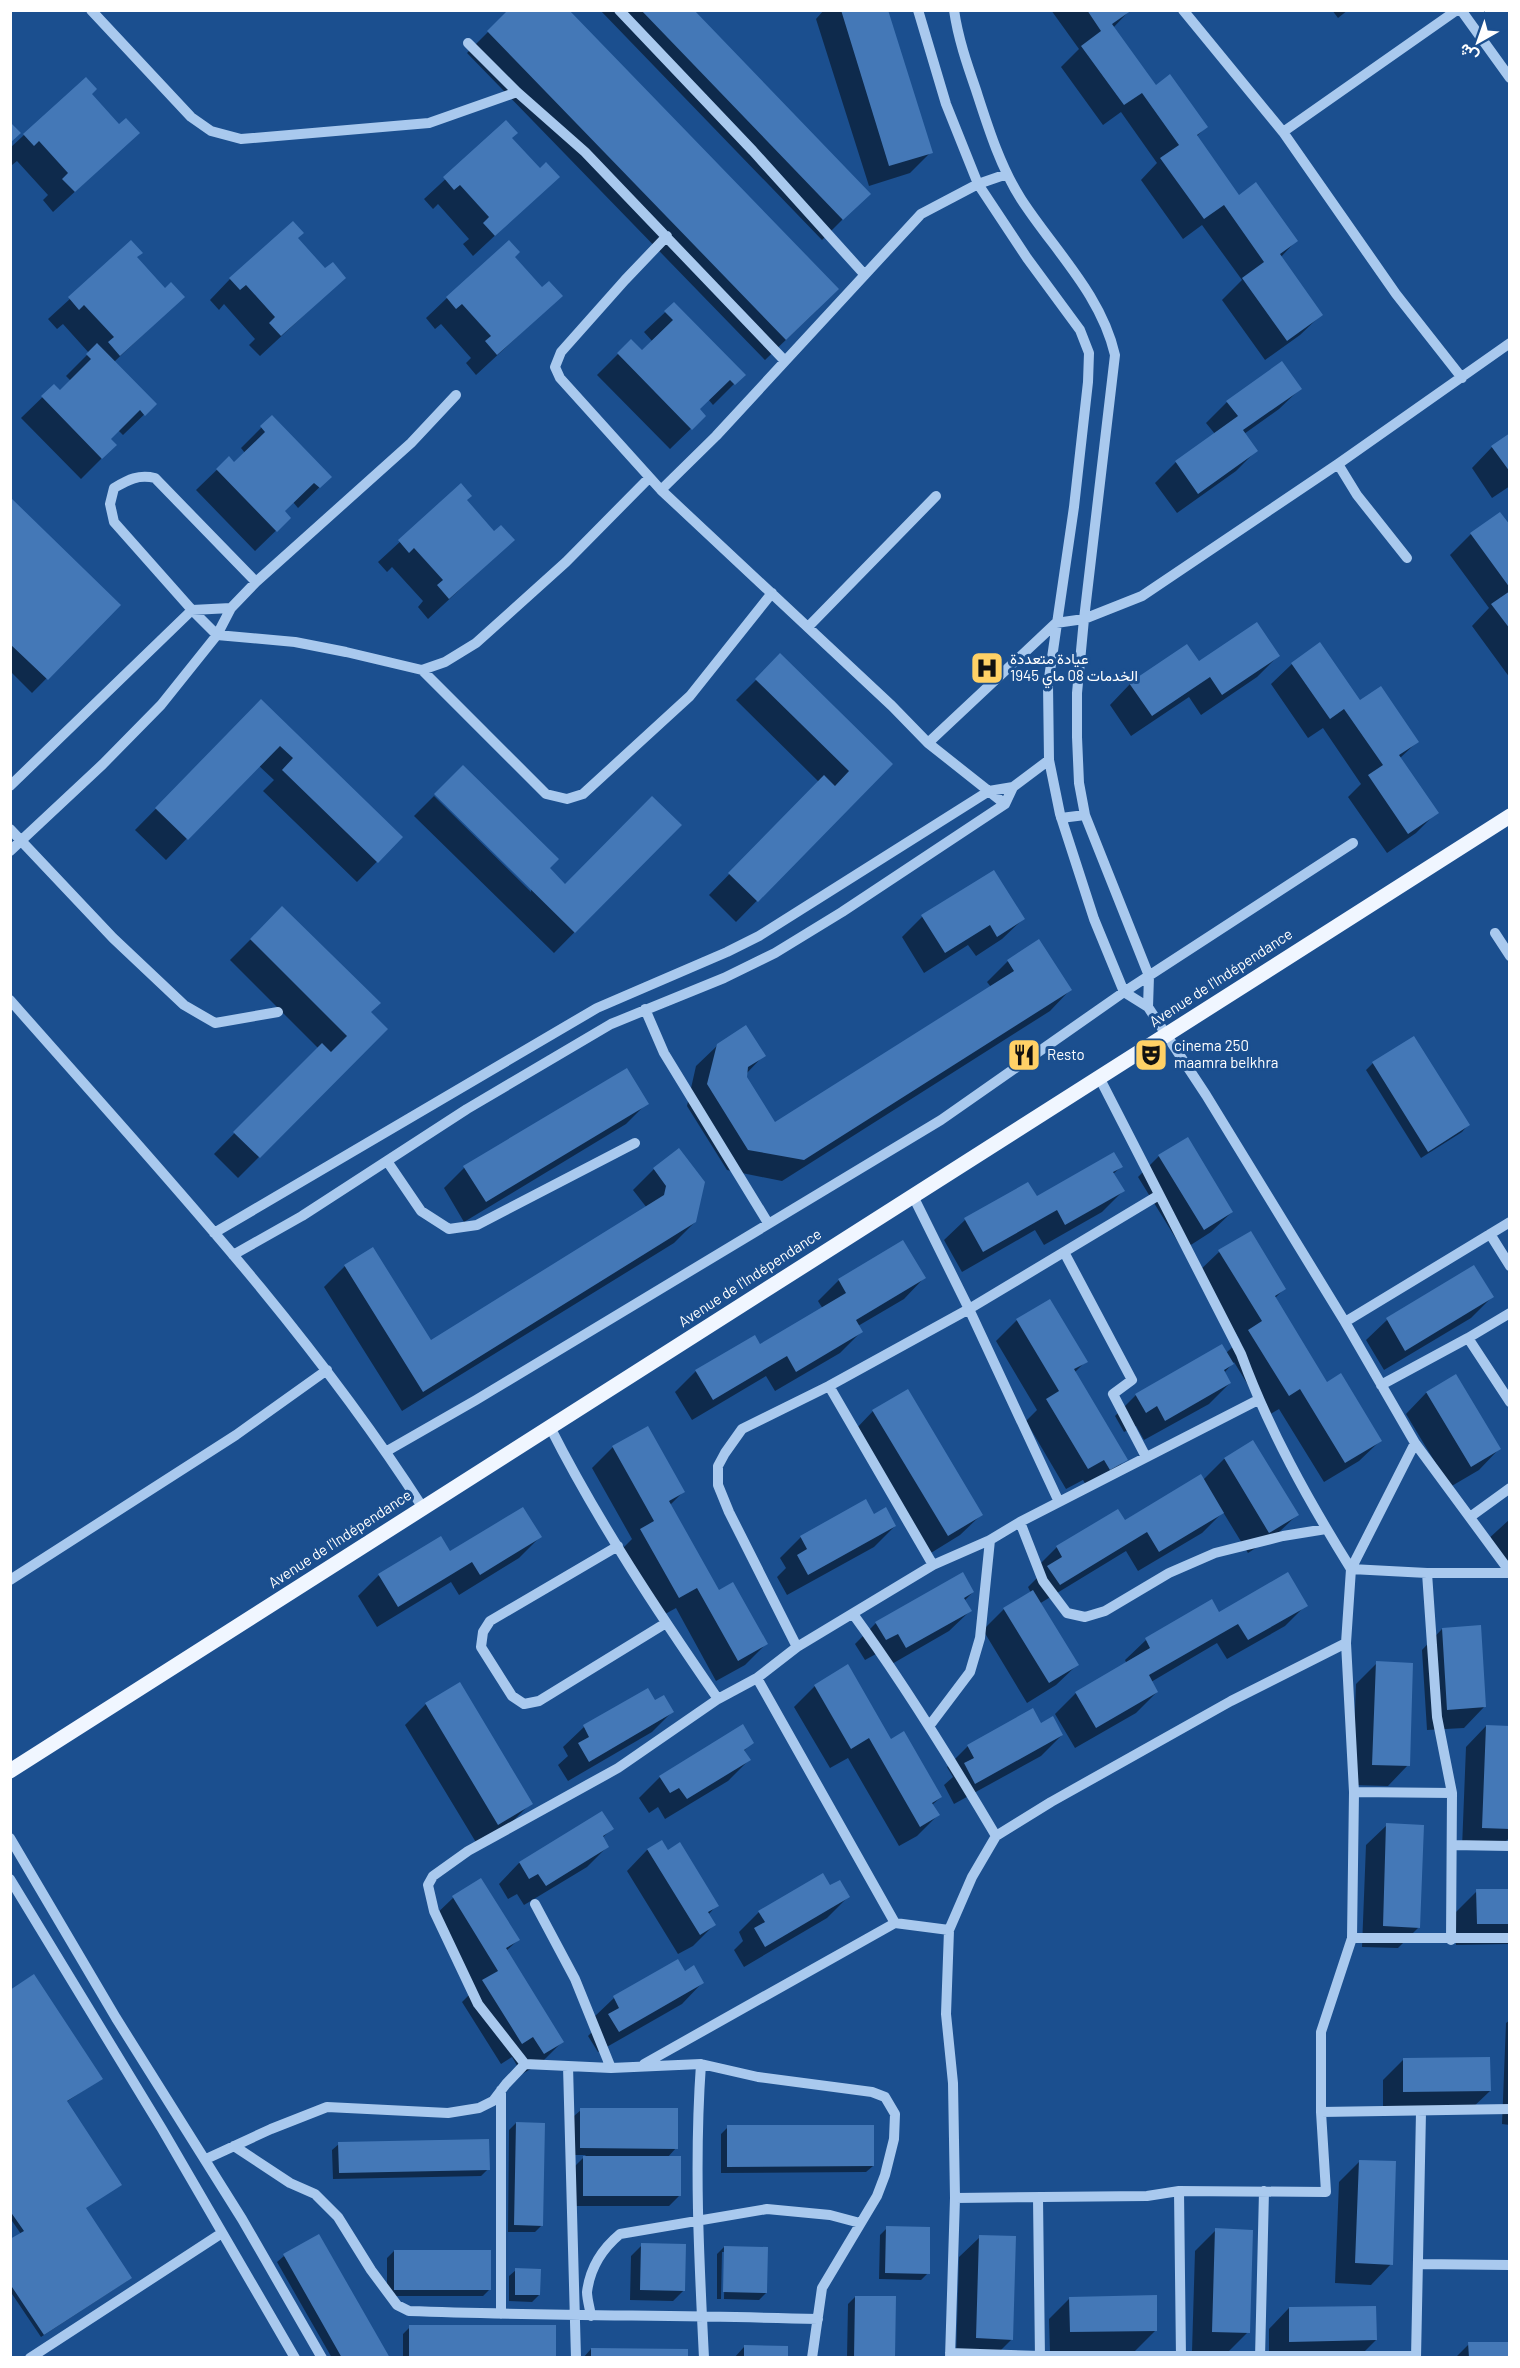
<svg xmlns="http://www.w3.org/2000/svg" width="1520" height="2368" font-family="Barlow,Vazirmatn,sans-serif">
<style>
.shadow{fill:#0007}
.building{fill:#4478b7}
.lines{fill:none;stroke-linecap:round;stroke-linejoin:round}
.minor{stroke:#a9c9ee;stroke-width:10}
.major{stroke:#f0f6ff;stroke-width:15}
.labels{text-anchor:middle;stroke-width:6;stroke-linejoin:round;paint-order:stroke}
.poi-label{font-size:15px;fill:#fff;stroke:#1b4f8f;text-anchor:start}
.street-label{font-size:15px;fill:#fff;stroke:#1b4f8f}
</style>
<rect width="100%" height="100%" fill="#1b4f8f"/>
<path class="shadow" d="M510 10 817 310 765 360 467 53Z
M600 10H692L848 214 822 240Z
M824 10H886L931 152 910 173 869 186 816 19Z
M1051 10H1130L1113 28 1155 87 1206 127 1196 137 1239 197 1296 241 1280 258 1321 315 1300 335 1265 360 1222 300 1242 280 1202 225 1183 239 1141 180 1157 163 1121 112 1103 125 1061 67 1079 49Z
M1332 10H1348L1338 18Z
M90 94 119 126 138 133 53 212 43 200 48 195 17 161 12 165 10 164V148L24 135Z
M506 123 510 138 540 170 558 177 473 256 463 244 469 239 438 204 433 209 424 199Z
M296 238 325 270 344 278 260 356 249 345 255 339 224 304 219 310 210 300 230 279Z
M131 243 135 258 165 290 183 297 114 362 155 404 123 435 118 430 109 439 115 445 81 479 21 418 54 386 60 392 71 381 66 376 89 353 63 324 57 329 48 319Z
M513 257 542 290 561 296 476 375 466 363 471 358 441 324 435 329 426 318 447 298Z
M674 304 743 375 713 405 708 399 698 409 704 416 670 449 597 375 631 341 642 352 653 342 644 332Z
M1300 389 1279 409 1244 434 1256 451 1236 471 1177 513 1155 483 1176 462 1215 434 1206 423 1227 402Z
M272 417 330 477 298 508 293 502 283 512 289 518 255 551 196 490 229 458 234 464 245 453 241 448Z
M1510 435V486L1492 498 1472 468 1492 447Z
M461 486 465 501 494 533 513 540 428 619 418 607 423 601 392 567 387 572 378 562Z
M10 500 119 605 32 693 10 671Z
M1499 514 1510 528V678L1472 626 1489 608 1450 555 1471 534Z
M780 656 891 764 736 922 709 895 819 782 736 700Z
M1278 656 1257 677 1201 715 1189 697 1131 736 1110 705 1130 684 1198 664Z
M1292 664 1360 702 1417 742 1399 759 1437 812 1416 833 1387 853 1348 797 1361 784 1323 728 1308 738 1271 684Z
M261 702 401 837 357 882 263 791 274 780 258 765 166 860 135 830Z
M434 796 531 892V887L547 868 565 886 680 825 554 953 414 816Z
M282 908 369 1012 386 1029 238 1178 214 1154 318 1048 230 960Z
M922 917 1023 919 1002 939 976 956 968 945 924 973 902 937Z
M1008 961 1070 990 1050 1011 782 1181 727 1170 687 1106 696 1066 718 1045 764 1055 746 1074 745 1077 775 1124 991 987 987 982Z
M1413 1038 1468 1125 1462 1132 1421 1158 1366 1070 1373 1063Z
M647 1103 626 1124 464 1222 444 1188 464 1168Z
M1187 1139 1232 1212 1211 1232 1183 1250 1138 1177 1159 1156Z
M1121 1167 1113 1174 1123 1191 1102 1212 1044 1245 1035 1230 962 1272 944 1240 965 1220 1028 1184 1036 1198Z
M654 1169 695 1222 674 1243 402 1411 324 1287 345 1266 430 1342 647 1208 633 1190Z
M1219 1252 1284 1289 1275 1298 1327 1384 1380 1441 1359 1461 1324 1482 1279 1409 1267 1416 1234 1362 1224 1373 1230 1383 1209 1404 1144 1440 1136 1426 1124 1432 1115 1416 1136 1395 1226 1353 1240 1340 1198 1272Z
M1474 1267 1492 1297 1471 1318 1384 1370 1366 1340 1387 1320Z
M924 1278 904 1299 858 1326 861 1332 840 1353 775 1391 766 1376 692 1420 675 1392 696 1371 760 1346 823 1309 818 1301 839 1280Z
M1049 1301 1086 1361 1074 1373 1126 1459 1106 1480 1089 1490 1083 1480 1066 1489 1026 1421 1037 1410 996 1341 1017 1320Z
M1455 1376 1499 1449 1479 1470 1450 1487 1406 1414 1426 1393Z
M873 1411 981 1515 960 1535 926 1556 853 1432Z
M1253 1442 1297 1515 1276 1535 1248 1553 1223 1512 1202 1533 1138 1571 1126 1551 1039 1604 1077 1665 1056 1685 1027 1703 983 1630 1004 1609 1031 1593 1028 1587 1040 1575 1036 1568 1057 1547 1125 1522 1203 1480 1224 1459Z
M613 1447 683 1492 670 1505 719 1592 766 1644 745 1665 716 1681 676 1608 658 1618 620 1551 632 1539 592 1468Z
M873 1516 895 1526 874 1547 787 1595 777 1577 786 1568 780 1558 801 1537Z
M1510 1519V1568L1486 1541Z
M540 1537 519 1558 459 1595 451 1582 377 1627 358 1596 379 1575 441 1538 450 1553Z
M973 1592 964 1601 970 1611 949 1631 885 1668 876 1654 865 1660 855 1644 876 1623Z
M1212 1601 1219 1614 1306 1605 1285 1626 1227 1659 1217 1643 1151 1682 1157 1692 1136 1713 1075 1748 1055 1714 1076 1693 1127 1664 1125 1660 1146 1640Z
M1442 1629 1484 1707 1464 1728 1427 1730 1422 1650Z
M1377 1663 1408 1765 1388 1786 1352 1785 1356 1684Z
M459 1684 531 1803 510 1824 477 1844 405 1725 426 1704Z
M815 1686 891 1741 941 1797 932 1805 938 1815 917 1836 899 1846 848 1758 830 1768 794 1707Z
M647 1690 654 1702 672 1712 652 1732 568 1781 558 1765 568 1756 563 1747 584 1727Z
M1041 1725 1062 1735 1041 1756 954 1804 944 1785 953 1777 947 1767 968 1746Z
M1486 1726 1510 1727V1837L1498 1849 1462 1848 1466 1747Z
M752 1742 743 1752 749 1760 728 1781 665 1819 658 1807 649 1813 639 1798 660 1777Z
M602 1813 612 1829 602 1838 608 1846 587 1867 524 1905 517 1894 508 1899 499 1884 519 1863Z
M1387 1825 1419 1927 1398 1948 1362 1947 1366 1845Z
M661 1842 667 1852 717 1905 708 1915 714 1925 693 1946 678 1954 627 1871 647 1850Z
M481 1880 518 1940 506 1951 562 2042 541 2063 522 2074 512 2057 501 2064 462 2002 475 1989 432 1918 453 1898Z
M830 1887 848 1897 827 1918 744 1967 734 1950 743 1941 739 1932 759 1912Z
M1510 1890V1944L1456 1945V1912L1477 1891Z
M677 1961 684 1973 702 1983 682 2004 598 2052 588 2036 598 2026 593 2018 614 1998Z
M10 1992 98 2081 66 2102 85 2208 127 2281 41 2337 10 2291V2241L21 2234 10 2218Z
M1510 2020V2125L1502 2124 1506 2023Z
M1404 2059 1490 2091 1469 2111 1383 2113V2080Z
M581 2110 676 2148 667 2158 679 2196 669 2206H573V2168L586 2155H574V2116Z
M516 2123 542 2225 535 2232H508L509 2130Z
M728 2127 873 2166 866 2172 721 2173V2134Z
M339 2144 488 2169 481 2176 333 2179 332 2150Z
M1359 2162 1391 2264 1371 2285 1335 2283 1339 2182Z
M887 2228 928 2273 921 2280 879 2279 880 2235Z
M1216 2230 1248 2332 1227 2353 1192 2352 1195 2251Z
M980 2237 1012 2339 993 2358H956L959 2257Z
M642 2245 684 2290 673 2301 630 2300 631 2256Z
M724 2247 766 2293 759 2300 724 2299 725 2252H722L721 2299H717V2254Z
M394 2251 489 2290 483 2296H387V2258Z
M284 2256 388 2358H332L277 2262Z
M516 2270 539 2295 532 2302 509 2301V2276Z
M855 2297 893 2358H847L848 2304Z
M1070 2298 1156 2330 1135 2351 1050 2352 1049 2319Z
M1289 2308 1376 2340 1358 2358H1269V2329Z
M410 2327 555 2358H403V2334Z
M1469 2344 1510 2358H1455Z
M744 2347 787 2358H734Z
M591 2349 687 2358H583Z"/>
<path class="building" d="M508 10H569L839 289 786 340 487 31Z
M641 10H694L871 194 843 220Z
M841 10H888L933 153 889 166Z
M1087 10H1132L1112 24 1156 85 1170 74 1208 127 1197 135 1239 195 1256 182 1298 241 1280 254 1323 315 1287 341 1242 278 1264 262 1224 205 1204 219 1160 158 1179 145 1142 93 1124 105 1081 46 1101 31Z
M86 77 97 89 92 94 119 124 126 118 140 133 75 192 62 179 68 173 39 141 34 146 23 134Z
M506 120 518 133 512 138 540 168 546 162 560 177 495 236 483 223 489 217 460 185 454 190 443 177Z
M10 122 21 133 10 143Z
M293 221 304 233 298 238 325 268 333 262 346 278 281 336 269 323 275 317 246 285 240 290 229 278Z
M131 240 143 253 137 257 165 288 171 282 185 297 120 356 108 342 114 337 84 305 79 310 68 297Z
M509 240 520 252 515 257 542 287 549 281 563 296 497 355 485 341 491 336 462 304 456 309 446 297Z
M674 302 746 375 735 385 730 380 700 409 706 416 692 430 617 353 631 339 642 350 673 320 664 311Z
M97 343 157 404 145 416 140 410 111 439 117 445 102 459 41 396 54 384 60 390 91 359 86 354Z
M1282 361 1302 389 1243 430 1258 451 1198 494 1175 461 1238 416 1226 401Z
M272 415 332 477 320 488 314 483 285 511 291 518 277 532 216 469 229 456 234 462 265 432 260 426Z
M1510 433V472L1491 446Z
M461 483 472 496 467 500 494 531 501 525 515 540 449 599 437 585 443 580 414 548 409 553 398 540Z
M10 497 121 605 48 680 10 644Z
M1500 512 1510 525V588L1470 533Z
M1510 591V629L1491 604Z
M1257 622 1280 656 1222 695 1210 677 1152 716 1129 683 1187 644 1199 661Z
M1320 642 1360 700 1381 686 1419 742 1399 755 1439 813 1408 834 1368 775 1383 765 1344 709 1330 719 1291 663Z
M780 653 893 764 758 902 728 873 824 775 835 786 849 771 755 679Z
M261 699 403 837 378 863 282 770 293 758 280 746 188 840 155 808Z
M463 765 559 859 550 868 565 884 652 796 682 825 575 933 434 794Z
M994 870 1025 919 997 937 990 925 945 953 921 915Z
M282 906 381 1003 371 1012 388 1029 260 1158 233 1132 322 1043 331 1052 347 1036 250 939Z
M1039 939 1072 990 804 1160 748 1150 707 1084 717 1044 746 1025 766 1056 748 1067 747 1077 775 1122 1014 971 1007 960Z
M1414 1036 1470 1125 1428 1152 1372 1062Z
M627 1068 649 1104 486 1202 463 1166Z
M1188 1137 1233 1212 1204 1230 1158 1155Z
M679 1148 705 1182 696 1222 423 1392 344 1265 373 1247 431 1340 664 1195 666 1186 653 1168Z
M1114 1152 1123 1167 1113 1172 1125 1191 1065 1225 1057 1210 983 1252 964 1218 1028 1182 1037 1196Z
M1251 1231 1286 1289 1275 1296 1327 1382 1341 1373 1382 1441 1345 1463 1300 1389 1289 1396 1248 1330 1262 1321 1218 1250Z
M903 1240 926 1278 856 1320 863 1332 796 1372 787 1356 713 1400 695 1370 755 1335 760 1344 846 1293 838 1279Z
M1474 1265 1494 1297 1405 1351 1386 1318Z
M1050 1299 1088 1362 1074 1369 1128 1460 1110 1470 1104 1460 1088 1469 1046 1399 1059 1391 1016 1319Z
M1222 1344 1234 1364 1224 1370 1231 1383 1165 1421 1157 1406 1146 1413 1135 1394Z
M1456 1374 1501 1449 1471 1467 1426 1392Z
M908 1389 983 1515 948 1536 872 1410Z
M648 1426 685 1492 669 1501 719 1590 733 1582 768 1644 738 1661 697 1588 679 1598 640 1529 654 1521 612 1446Z
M1253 1440 1299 1515 1269 1533 1224 1458Z
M1201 1474 1224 1513 1159 1552 1147 1532 1060 1585 1047 1566 1062 1557 1056 1546 1118 1509 1125 1520Z
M866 1499 874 1514 886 1507 896 1526 808 1575 797 1555 807 1549 800 1536Z
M523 1507 542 1537 480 1575 472 1562 398 1607 378 1574 441 1536 450 1551Z
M963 1572 974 1592 964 1598 972 1611 906 1648 898 1634 886 1640 875 1622Z
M1288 1572 1308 1606 1248 1640 1238 1624 1149 1675 1158 1692 1096 1728 1075 1692 1150 1648 1145 1638 1212 1599 1219 1612Z
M1033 1590 1079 1665 1049 1683 1003 1608Z
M1481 1625 1486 1707 1447 1710 1442 1628Z
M1376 1661 1413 1663 1410 1766 1372 1765Z
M848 1664 891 1739 904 1731 942 1797 932 1803 940 1815 920 1827 869 1738 851 1749 814 1685Z
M460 1682 533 1804 498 1825 425 1703Z
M648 1688 655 1700 664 1695 674 1712 589 1762 578 1743 589 1737 583 1725Z
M1033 1708 1041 1723 1053 1716 1063 1735 975 1784 964 1763 974 1758 967 1745Z
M743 1724 754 1743 744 1750 751 1760 687 1799 679 1788 670 1793 659 1776Z
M1486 1725 1510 1726V1829L1482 1828Z
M602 1811 614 1829 603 1836 609 1847 546 1886 538 1874 529 1879 519 1862Z
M1386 1823 1424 1825 1420 1928 1383 1926Z
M662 1840 668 1850 680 1842 719 1906 708 1912 716 1925 700 1935 647 1849Z
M823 1873 830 1885 840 1880 850 1897 765 1947 754 1928 765 1922 758 1911Z
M481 1878 520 1940 506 1948 564 2042 544 2054 533 2037 522 2044 482 1980 498 1971 452 1896Z
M1476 1889H1510V1924H1477Z
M678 1959 685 1971 694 1965 704 1983 619 2032 608 2014 619 2008 613 1996Z
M34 1974 103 2079 67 2101 122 2185 86 2208 132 2278 44 2335 10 2284V2239L24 2231 10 2211V1990Z
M1490 2057 1491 2091 1403 2092V2058Z
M580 2108H678V2149L580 2148Z
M516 2122 545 2123 543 2226 514 2225Z
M727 2125H874V2166L727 2167Z
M489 2139 490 2170 339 2173 338 2142Z
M583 2156H681V2196H583Z
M1359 2160 1396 2161 1393 2265 1355 2263Z
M886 2226 930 2227V2274L885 2273Z
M1215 2228 1253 2230 1250 2333 1212 2332Z
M319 2234 390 2358H342L283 2254Z
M979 2235 1016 2236 1013 2340 976 2338Z
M641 2243 686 2244 685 2291 640 2290Z
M724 2246 768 2247 767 2293 723 2292Z
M394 2250H491V2290H394Z
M515 2268 541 2269 540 2295H515Z
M1157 2295V2331L1070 2332 1069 2297Z
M855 2296H896L895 2358H854Z
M1376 2306 1377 2340 1289 2342V2307Z
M409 2325H556V2358H409Z
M1468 2342H1510V2358H1469Z
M744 2345 788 2346V2358H744Z
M591 2348 688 2349V2358H591Z"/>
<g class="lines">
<path class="minor" d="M91 10 191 117 211 131 241 139 429 123 517 92
M619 10 753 151 864 274
M918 10 946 104 978 184 1027 258 1080 330 1089 353 1088 382 1074 507 1048 685 1049 760 1060 814 1094 919 1124 992 1148 1007 1206 1095 1345 1322 1415 1443 1510 1572
M954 10C958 38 967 64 976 90 988 127 1000 166 1021 199 1054 250 1101 294 1115 355L1084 619 1077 693V737L1079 783 1085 815 1149 976 1148 1007
M1183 10 1283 132 1396 294 1462 378
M1461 10 1510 78
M468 43 517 92 585 152 784 360
M1283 132 1457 10
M667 236 625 280 561 352 555 367 560 378 661 490 892 706 928 743 1005 804
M1338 464 1357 495 1407 558
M661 490 716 436 921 214 978 184 1007 174
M256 582 155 478C138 474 128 480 114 488L110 504 114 522 192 610 217 635 295 642 346 652 422 670 445 662 476 643 566 562 649 478
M808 627 936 496
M422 670 546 794 567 799 583 794 690 696 772 593
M928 743 1056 623 1084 619 1142 596 1338 464 1510 343
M10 786 192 610 231 608
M1061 818 1085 815
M10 829 113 938 184 1005 215 1023 278 1012
M10 851 103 764 161 705 217 635 231 608 256 582 411 443 456 395
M1495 933 1510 956
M10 1000C154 1164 305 1324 423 1508
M645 1009 664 1053 768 1223
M1099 1077 1241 1354C1269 1430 1308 1500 1351 1569L1427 1573H1510
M387 1161 421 1211 449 1229 477 1225 635 1143
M913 1196 969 1309 1059 1502
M214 1233 597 1008 727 952 759 936 989 791 1013 787
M1490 1234 1510 1266
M1064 1252 1132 1380 1113 1394 1146 1457
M233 1255 302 1216 467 1109 611 1024 724 978 775 953 842 912 1005 804 1013 787 1049 760
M1510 1313 1468 1338 1510 1402
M1345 1322 1510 1222
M1381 1385 1468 1338
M829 1386 933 1565
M550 1427C598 1522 658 1612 718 1699
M387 1451 476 1400 941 1120 1124 992 1353 843
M1470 1517 1510 1488
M1020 1522 1043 1581 1067 1613 1085 1617 1105 1611 1169 1573 1215 1553 1283 1536 1326 1529
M618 1546 490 1621 483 1632 481 1647 512 1696 524 1704 539 1701 666 1623
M1427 1573 1437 1717 1452 1793 1451 1940
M10 1580 236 1435 327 1370
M853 1614C905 1685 951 1760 996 1836
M797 1647 729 1512 718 1485V1466L725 1453 742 1429 829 1386 969 1309 1159 1195
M757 1678 895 1923
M930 1725 970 1672 980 1638 990 1540
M1354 1792 1452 1793
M10 1838 116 2018 242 2219 322 2358
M1452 1845 1510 1846
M10 1879 162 2129 295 2358
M535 1904 575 1979 611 2068
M1352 1938H1510
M525 2064 478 2004 434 1911 428 1885 433 1876 468 1851 618 1768 718 1699 757 1678 797 1647 933 1565 990 1540 1020 1522 1258 1400
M644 2064 895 1923 949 1930
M701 2064C694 2162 699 2259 704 2358
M568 2066 576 2358
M501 2090V2314
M1321 2112 1510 2109
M234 2146 290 2183 315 2194 338 2217 371 2270 397 2305 409 2311C545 2316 681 2315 818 2319
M206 2159 271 2129 327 2107 448 2113 479 2108 493 2101 506 2084 525 2064 611 2068 701 2064 758 2077 872 2092 885 2097 895 2114 894 2139 885 2175 877 2196 822 2288 812 2358
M1179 2191 1181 2358
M955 2198 1147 2196 1179 2191 1326 2192 1321 2112V2032L1352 1938 1354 1792 1346 1643 1351 1569 1415 1443
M1038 2198 1040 2358
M1418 2264 1510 2265
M591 2316C590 2309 587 2299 587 2292 590 2268 602 2249 620 2234L767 2209 830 2215 860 2223
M950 2353 1040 2356H1416
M30 2358 222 2233
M950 2358 955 2198 953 2083 946 2014 949 1930 972 1877 996 1836 1051 1802 1231 1701 1346 1643
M1260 2358 1264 2191
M1416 2358 1421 2112"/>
<path class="major" d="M10 1771 1510 816"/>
</g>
<defs>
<g id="hospital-square" transform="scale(1.725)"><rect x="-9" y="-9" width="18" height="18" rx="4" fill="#ffd166" stroke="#1b4f8f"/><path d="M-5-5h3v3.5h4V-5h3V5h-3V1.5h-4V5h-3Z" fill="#111"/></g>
<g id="restaurant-square" transform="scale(1.725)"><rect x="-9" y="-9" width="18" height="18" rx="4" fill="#ffd166" stroke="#1b4f8f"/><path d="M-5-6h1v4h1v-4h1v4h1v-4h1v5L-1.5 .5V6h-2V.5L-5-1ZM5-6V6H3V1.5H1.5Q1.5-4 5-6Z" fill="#111"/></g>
<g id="theatre-square" transform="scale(1.725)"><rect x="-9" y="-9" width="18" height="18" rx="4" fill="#ffd166" stroke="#1b4f8f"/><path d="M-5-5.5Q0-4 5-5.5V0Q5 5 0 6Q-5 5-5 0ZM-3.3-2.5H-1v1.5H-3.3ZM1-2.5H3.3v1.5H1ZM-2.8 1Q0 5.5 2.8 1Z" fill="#111"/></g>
</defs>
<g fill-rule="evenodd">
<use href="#hospital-square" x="987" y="668"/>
<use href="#restaurant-square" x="1024" y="1055"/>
<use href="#theatre-square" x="1151" y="1055"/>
</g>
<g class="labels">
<g class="poi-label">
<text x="1010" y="664">عيادة متعددة<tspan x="1010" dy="17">الخدمات 08 ماي 1945</tspan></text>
<text x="1174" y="1051">cinema 250<tspan x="1174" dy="17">maamra belkhra</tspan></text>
<text x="1047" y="1060">Resto</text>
</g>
<g class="street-label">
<text transform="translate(1221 978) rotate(-33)" y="5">Avenue de l'Indépendance</text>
<text transform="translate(750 1278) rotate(-33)" y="5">Avenue de l'Indépendance</text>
<text transform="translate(340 1539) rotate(-33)" y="5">Avenue de l'Indépendance</text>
</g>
</g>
<rect width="1520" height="2368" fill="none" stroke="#ffffff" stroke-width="24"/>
<g transform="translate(1478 42) rotate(220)" stroke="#1b4f8f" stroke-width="4.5" paint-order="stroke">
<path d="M0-4.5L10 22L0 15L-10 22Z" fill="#ffffff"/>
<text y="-9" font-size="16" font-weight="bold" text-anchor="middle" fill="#ffffff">ش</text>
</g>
</svg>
